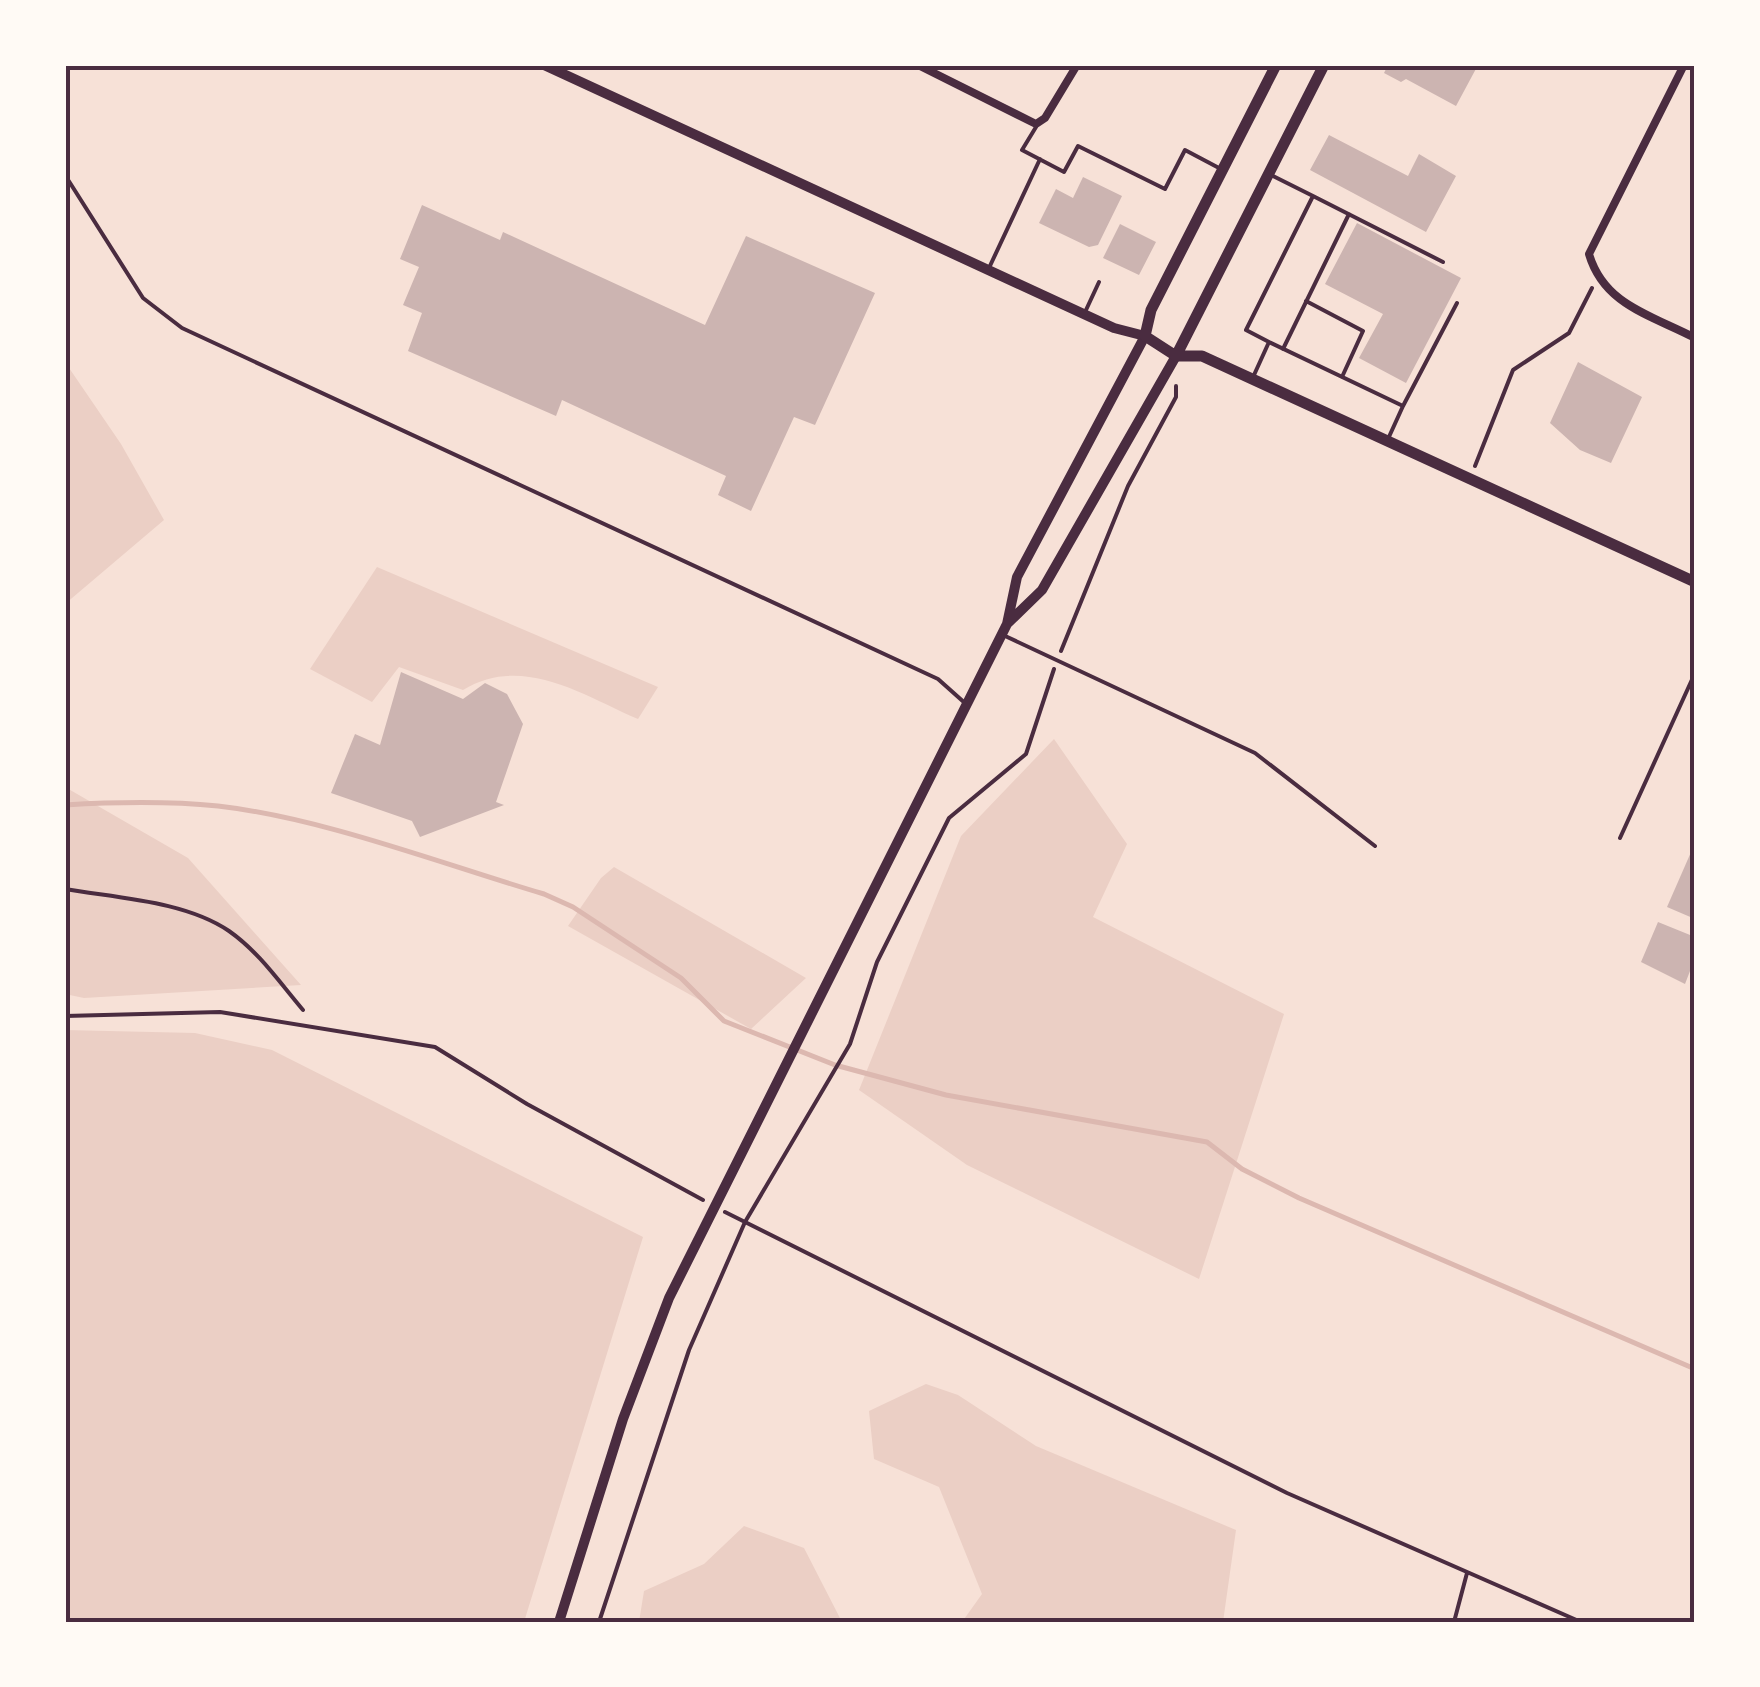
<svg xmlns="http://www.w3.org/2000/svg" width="1760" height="1687" font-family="Lato,sans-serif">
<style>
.green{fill:#ebcfc5}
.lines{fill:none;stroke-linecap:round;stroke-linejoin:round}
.stream{stroke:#dcb8b0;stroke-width:5}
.building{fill:#ccb4b1}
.path{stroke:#4a2c40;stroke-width:4}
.service{stroke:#4a2c40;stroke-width:4}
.minor{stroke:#4a2c40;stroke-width:8}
.tertiary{stroke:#4a2c40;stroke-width:10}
.secondary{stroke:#4a2c40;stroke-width:11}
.neatline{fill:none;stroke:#4a2c40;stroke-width:4}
</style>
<rect width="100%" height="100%" fill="#f7e1d7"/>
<path class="green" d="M65 362 121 444 164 520 65 604Z
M377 567 658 687 638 719C581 694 522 654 463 690L399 667 372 702 310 669Z
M1054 739 1127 844 1093 917 1284 1014 1199 1279 967 1165 859 1090 961 836Z
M65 787 188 858 301 985 84 998 65 994Z
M614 867 806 978 751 1029 568 926 601 878Z
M65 1030 195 1033 272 1050 643 1237 524 1622H65Z
M926 1384 958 1395 1036 1446 1236 1530 1223 1622H962L982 1594 939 1487 874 1459 869 1411Z
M744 1526 804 1548 842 1622H639L644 1591 704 1564Z"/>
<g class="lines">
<path class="stream" d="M65 805C116 802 167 801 218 806 323 818 442 864 544 894L573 907 681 978 724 1021 835 1065 946 1095 1207 1142 1242 1169 1299 1198 1695 1369"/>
</g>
<path class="building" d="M1388 65H1478L1456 106 1406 79 1401 82 1384 73Z
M1329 135 1408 176 1419 154 1456 176 1426 232 1310 170Z
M1083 177 1122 196 1098 245 1089 247 1039 223 1056 189 1073 198Z
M422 205 500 240 503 232 705 325 746 236 875 293 815 425 794 417 751 511 718 495 726 476 562 400 556 416 408 351 422 313 403 305 419 267 400 259Z
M1357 223 1461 278 1406 383 1359 358 1383 314 1325 284Z
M1120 224 1156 242 1139 275 1103 258Z
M1578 362 1642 397 1611 463 1580 450 1550 423Z
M401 672 463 699 485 683 507 694 523 724 496 802 504 805 420 837 412 821 331 793 355 734 380 745Z
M1695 843V919L1667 907Z
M1658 922 1695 937V958L1685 984 1641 962Z"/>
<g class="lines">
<path class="path" d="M1475 466 1513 370 1569 333 1592 288
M1061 651 1128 486 1176 397V386
M65 889C117 898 185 901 229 931 259 952 280 983 303 1010
M65 1016 220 1012 435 1047 527 1104 703 1200
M725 1212 1287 1493 1581 1622
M599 1622 689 1350 745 1222 850 1044 877 962 949 818 1026 754 1054 669
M1454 1622 1467 1573"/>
<path class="service" d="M1036 127 1022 150 1064 172 1078 146 1165 189 1185 150 1219 168
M65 175 143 298 182 328 938 679 966 704
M1313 196 1443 262
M989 268 1040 159
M1306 301 1363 331 1342 377
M1086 310 1099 282
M1269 342 1246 330 1313 196 1273 176
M1283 349 1349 214
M1254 375 1269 342 1403 406 1388 439
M1403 406 1457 303
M1003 635 1255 753 1375 846
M1620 838 1695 673"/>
<path class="minor" d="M918 65 1036 124 1045 118 1077 65
M1684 65 1589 254C1604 305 1651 315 1695 338"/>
<path class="tertiary" d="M544 65 1114 328 1145 336 1017 577 1007 624 669 1298 623 1419 559 1622
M1008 623 1042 590 1176 356"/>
<path class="secondary" d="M1276 65 1151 310 1145 336 1176 356H1202L1695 582
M1176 356 1324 65"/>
</g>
<rect width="1760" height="1687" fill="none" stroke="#fffaf5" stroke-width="135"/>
<rect x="68" y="68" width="1624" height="1552" class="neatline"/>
</svg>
